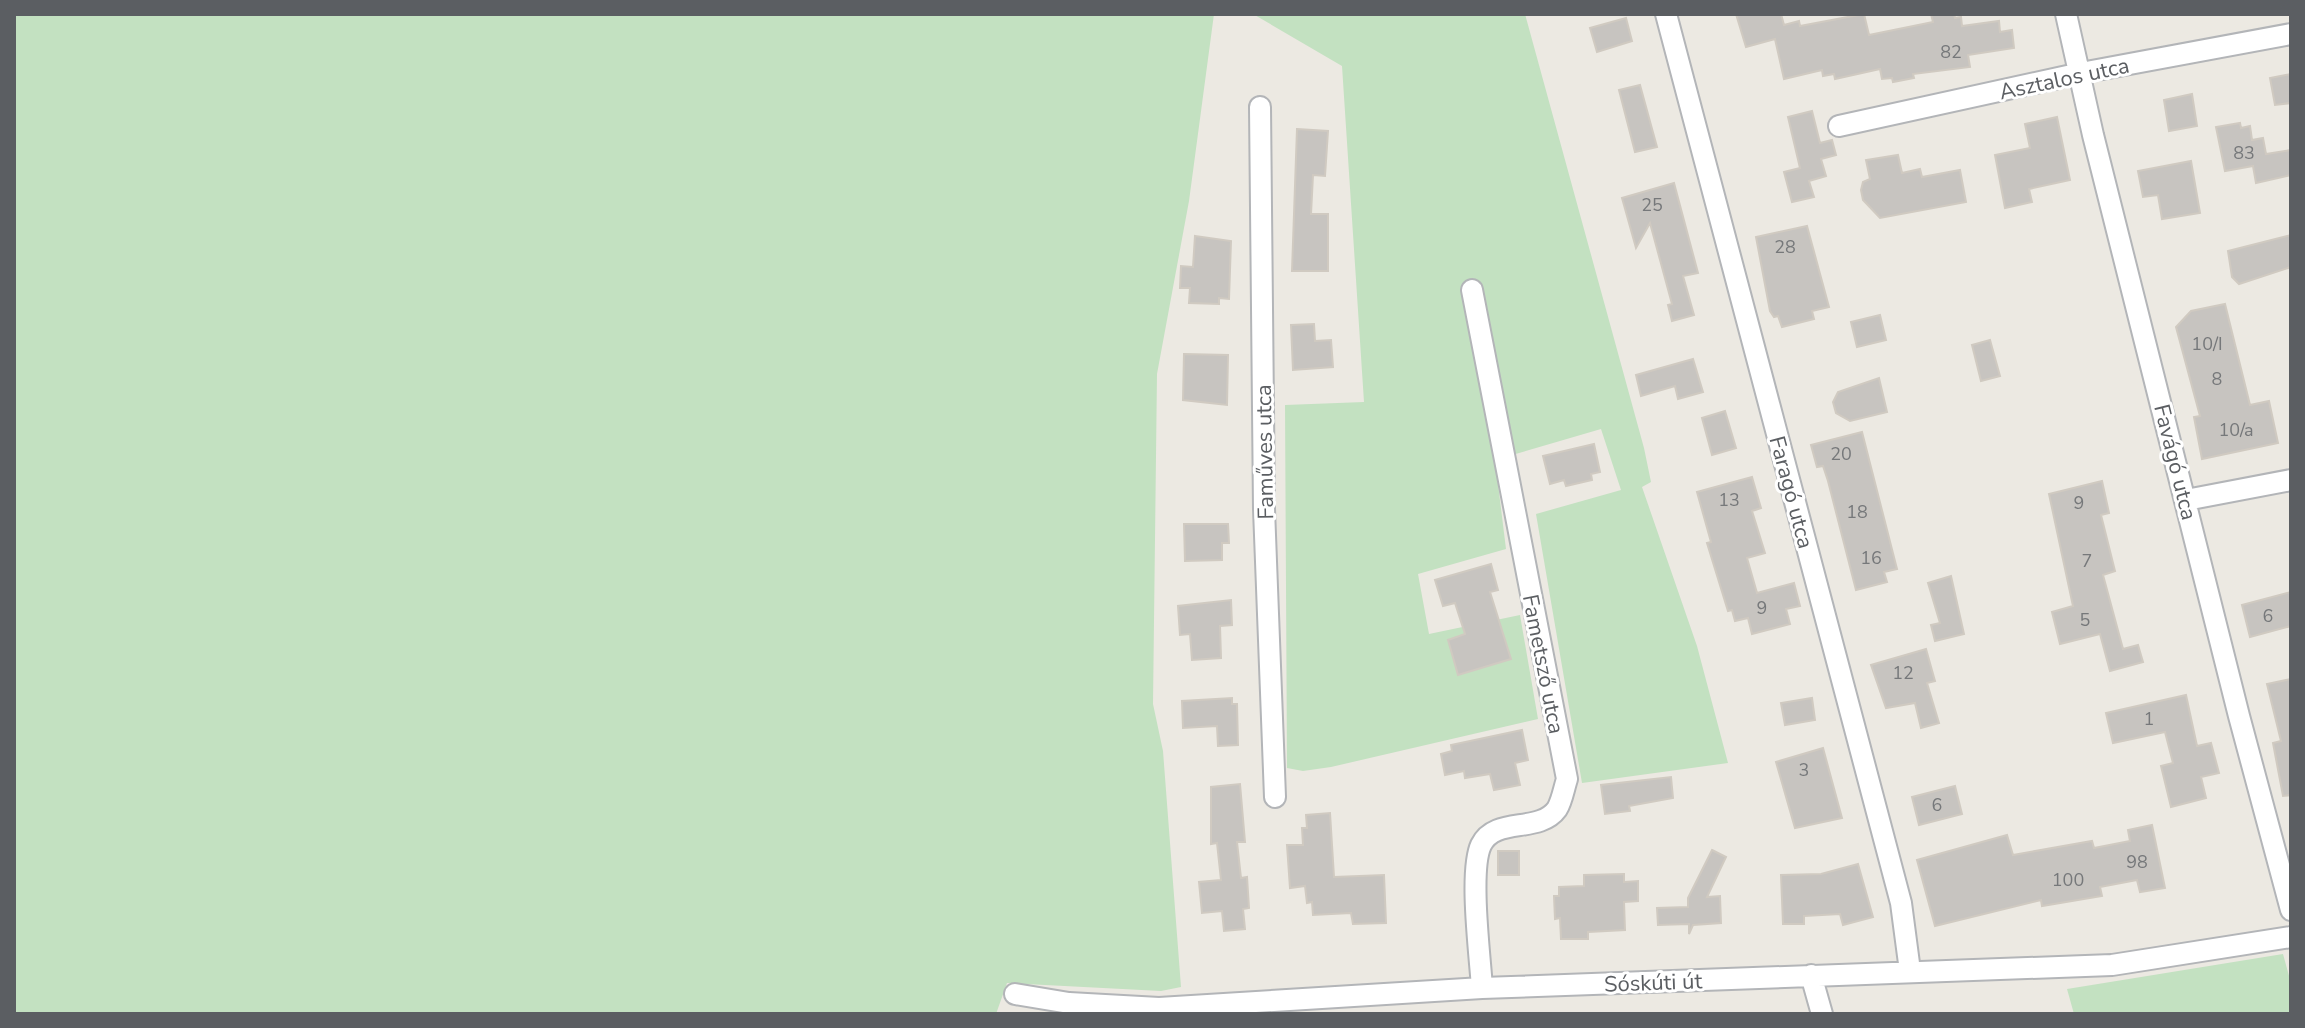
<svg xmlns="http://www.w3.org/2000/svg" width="2305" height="1028" font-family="'Nunito Sans',sans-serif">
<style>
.green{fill:#c3e1c1}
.building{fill:#c7c4c0;stroke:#d0cac1;stroke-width:2}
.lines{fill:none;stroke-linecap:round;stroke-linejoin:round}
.minor-casing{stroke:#b3b5b8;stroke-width:24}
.minor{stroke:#fff;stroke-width:20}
.labels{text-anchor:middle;stroke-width:6;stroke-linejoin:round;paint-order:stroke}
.number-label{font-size:18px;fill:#76787a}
.street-label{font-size:22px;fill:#5b5e62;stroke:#fff}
</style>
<rect width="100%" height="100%" fill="#ece9e2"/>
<path class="green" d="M14 14H1214L1189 201 1157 374 1153 704 1163 751 1181 987 1161 991 1007 983 996 1014H14Z
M1253 14H1525L1644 448 1651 482 1642 487 1697 646 1728 763 1582 783 1536 514 1621 490 1601 429 1495 460 1506 549 1418 574 1429 634 1520 615 1538 719 1331 767 1303 771 1287 768 1285 405 1364 402 1342 66Z
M2283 954 2291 983V1014H2074L2067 989Z"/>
<path class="building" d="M1736 14H1781L1784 25 1799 21 1800 26 1864 14 1869 35 1933 22 1931 14H1954L1955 18 1961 17 1962 26 1999 21 2000 32 2012 30 2014 48 1968 55 1970 67 1913 74 1914 78 1893 82 1892 78 1882 79 1880 69 1835 79 1834 74 1823 76 1822 70 1784 79 1775 39 1746 47Z
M1626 18 1632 41 1597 52 1590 28Z
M2291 74V103L2275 105 2270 78Z
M1640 85 1657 147 1635 152 1619 90Z
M2192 94 2197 126 2169 131 2164 100Z
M1812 111 1820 143 1832 140 1836 155 1821 159 1826 176 1809 181 1814 197 1792 202 1784 172 1800 168 1788 117Z
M2057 117 2070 180 2029 189 2032 202 2005 208 1995 155 2030 148 2025 124Z
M2240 123 2241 128 2250 126 2252 140 2263 138 2266 154 2291 150V175L2256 183 2253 166 2225 171 2216 127Z
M1297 129 1328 131 1325 176 1313 175 1311 214H1328V271H1292Z
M1898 155 1902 173 1920 169 1922 177 1960 170 1966 202 1880 218 1863 200 1861 190 1863 182 1870 179 1866 160Z
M2191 161 2200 213 2162 219 2158 195 2143 197 2138 171Z
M1674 183 1698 273 1683 276 1694 315 1672 321 1668 305 1672 304 1650 223 1636 248 1622 198Z
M1807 226 1829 307 1812 311 1814 319 1782 327 1778 316 1774 317 1770 311 1756 237Z
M2291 235V267L2239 284 2232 277 2228 251Z
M1195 236 1231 241 1229 299 1219 298V304L1189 303 1190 288H1180L1181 266 1193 267Z
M2225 304 2250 405 2269 401 2278 443 2202 459 2194 417 2200 416 2176 327 2191 311Z
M1880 315 1886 340 1857 347 1851 322Z
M1314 324 1315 341 1331 340 1333 367 1293 370 1291 325Z
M1990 340 2000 376 1981 381 1972 345Z
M1184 354 1228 355 1227 405 1183 400Z
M1693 359 1703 392 1678 399 1675 386 1641 396 1636 375Z
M1879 378 1887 412 1850 421 1836 413 1833 402 1838 392Z
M1725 411 1736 448 1712 455 1702 418Z
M1862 432 1897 569 1884 572 1887 582 1856 590 1828 481 1823 466 1817 467 1811 445Z
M1594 444 1600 472 1591 474 1592 480 1566 486 1564 480 1550 484 1543 456Z
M1752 477 1761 508 1752 511 1765 553 1747 558 1757 593 1794 583 1800 606 1786 609 1790 624 1752 634 1748 618 1735 621 1732 610 1728 611 1707 543 1711 542 1697 492Z
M2102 481 2109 513 2101 515 2115 571 2103 575 2123 649 2138 645 2143 662 2110 671 2100 634 2060 644 2052 612 2073 606 2049 494Z
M1184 524H1228L1229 543H1222V560L1185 561Z
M1491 564 1498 590 1490 592 1511 659 1458 675 1448 640 1465 634 1455 603 1443 606 1435 580Z
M1951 576 1964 634 1935 641 1931 625 1940 623 1928 583Z
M2291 592V626L2250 637 2242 605Z
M1231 600 1232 625 1220 626 1221 658 1192 660 1190 634 1180 635 1178 606Z
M1926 649 1935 681 1927 683 1939 723 1921 728 1915 703 1886 708 1871 665Z
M2291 679V795L2283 796 2273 743 2281 741 2267 684Z
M2186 695 2197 746 2211 743 2219 773 2201 777 2206 798 2171 807 2161 766 2173 763 2165 732 2113 743 2106 713Z
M1232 698V704H1237L1238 745 1218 746 1217 726 1183 728 1182 701Z
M1812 698 1815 720 1785 725 1781 703Z
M1522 730 1528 760 1515 763 1520 785 1494 790 1490 774 1465 778 1464 771 1445 775 1441 754 1452 751 1451 745Z
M1823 748 1842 818 1795 828 1776 762Z
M1671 777 1673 798 1629 806 1630 811 1605 814 1601 785Z
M1240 784 1245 842H1237L1241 878 1247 877 1249 908 1243 909 1245 929 1224 931 1222 911 1202 913 1199 882 1221 880 1217 843 1211 844V787Z
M1955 786 1962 814 1919 825 1912 797Z
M1330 813 1334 877 1384 875 1386 923 1353 924 1351 913 1313 915 1312 902 1307 903 1305 886 1290 888 1287 845H1303L1302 828H1307L1306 815Z
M2152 825 2165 888 2140 892 2137 880 2100 887 2102 896 2042 906 2041 900 1935 926 1917 860 2007 835 2013 855 2092 841 2094 848 2130 841 2128 830Z
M1712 850 1726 857 1707 897 1720 896 1721 923 1693 925 1689 934V924L1658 925 1657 908 1688 907V898Z
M1498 851H1519V875H1498Z
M1858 864 1873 917 1843 925 1840 914 1804 916V924H1783L1781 875 1821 874Z
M1624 874V882L1638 881V901L1624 902 1625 930 1588 932V939H1561L1560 918 1555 919 1554 896H1559V887L1584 886V875Z"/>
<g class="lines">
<g class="minor-casing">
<path id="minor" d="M1666 14 1901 903 1910 971
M2066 14 2093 135 2239 716 2291 910
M1260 107 1264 509 1275 797
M1839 126 2081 73 2291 34
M1472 290 1567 779C1564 788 1562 801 1557 809 1539 834 1495 816 1481 845 1469 871 1480 956 1482 988
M2186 500 2291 480
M1811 975 1822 1014
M1015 994 1069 1003 1159 1008 1482 988 2112 965 2291 937"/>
</g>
<use href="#minor" class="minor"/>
</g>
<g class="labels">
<g class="number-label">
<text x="1951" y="58">82</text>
<text x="2244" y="159">83</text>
<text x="1652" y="211">25</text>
<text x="1785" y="253">28</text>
<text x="2207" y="350">10/I</text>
<text x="2217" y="385">8</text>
<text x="2236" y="436">10/a</text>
<text x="1841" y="460">20</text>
<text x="1729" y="506">13</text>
<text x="2079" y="509">9</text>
<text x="1857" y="518">18</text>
<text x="1871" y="564">16</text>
<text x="2087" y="567">7</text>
<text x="1762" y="614">9</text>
<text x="2268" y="622">6</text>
<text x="2085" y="626">5</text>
<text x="1903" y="679">12</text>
<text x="2149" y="725">1</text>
<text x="1804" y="776">3</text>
<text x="1937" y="811">6</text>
<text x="2137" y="868">98</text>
<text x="2068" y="886">100</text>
</g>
<g class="street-label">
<text transform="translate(2064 78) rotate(-12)" y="8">Asztalos utca</text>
<text transform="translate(1264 452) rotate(-91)" y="8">Faműves utca</text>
<text transform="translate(2176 462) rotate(76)" y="8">Favágó utca</text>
<text transform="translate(1792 492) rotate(75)" y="8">Faragó utca</text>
<text transform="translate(1544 664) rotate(79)" y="8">Fametsző utca</text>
<text transform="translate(1653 982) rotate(-2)" y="8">Sóskúti út</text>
</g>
</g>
<rect width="2305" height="1028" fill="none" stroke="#5b5e62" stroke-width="32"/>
</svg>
